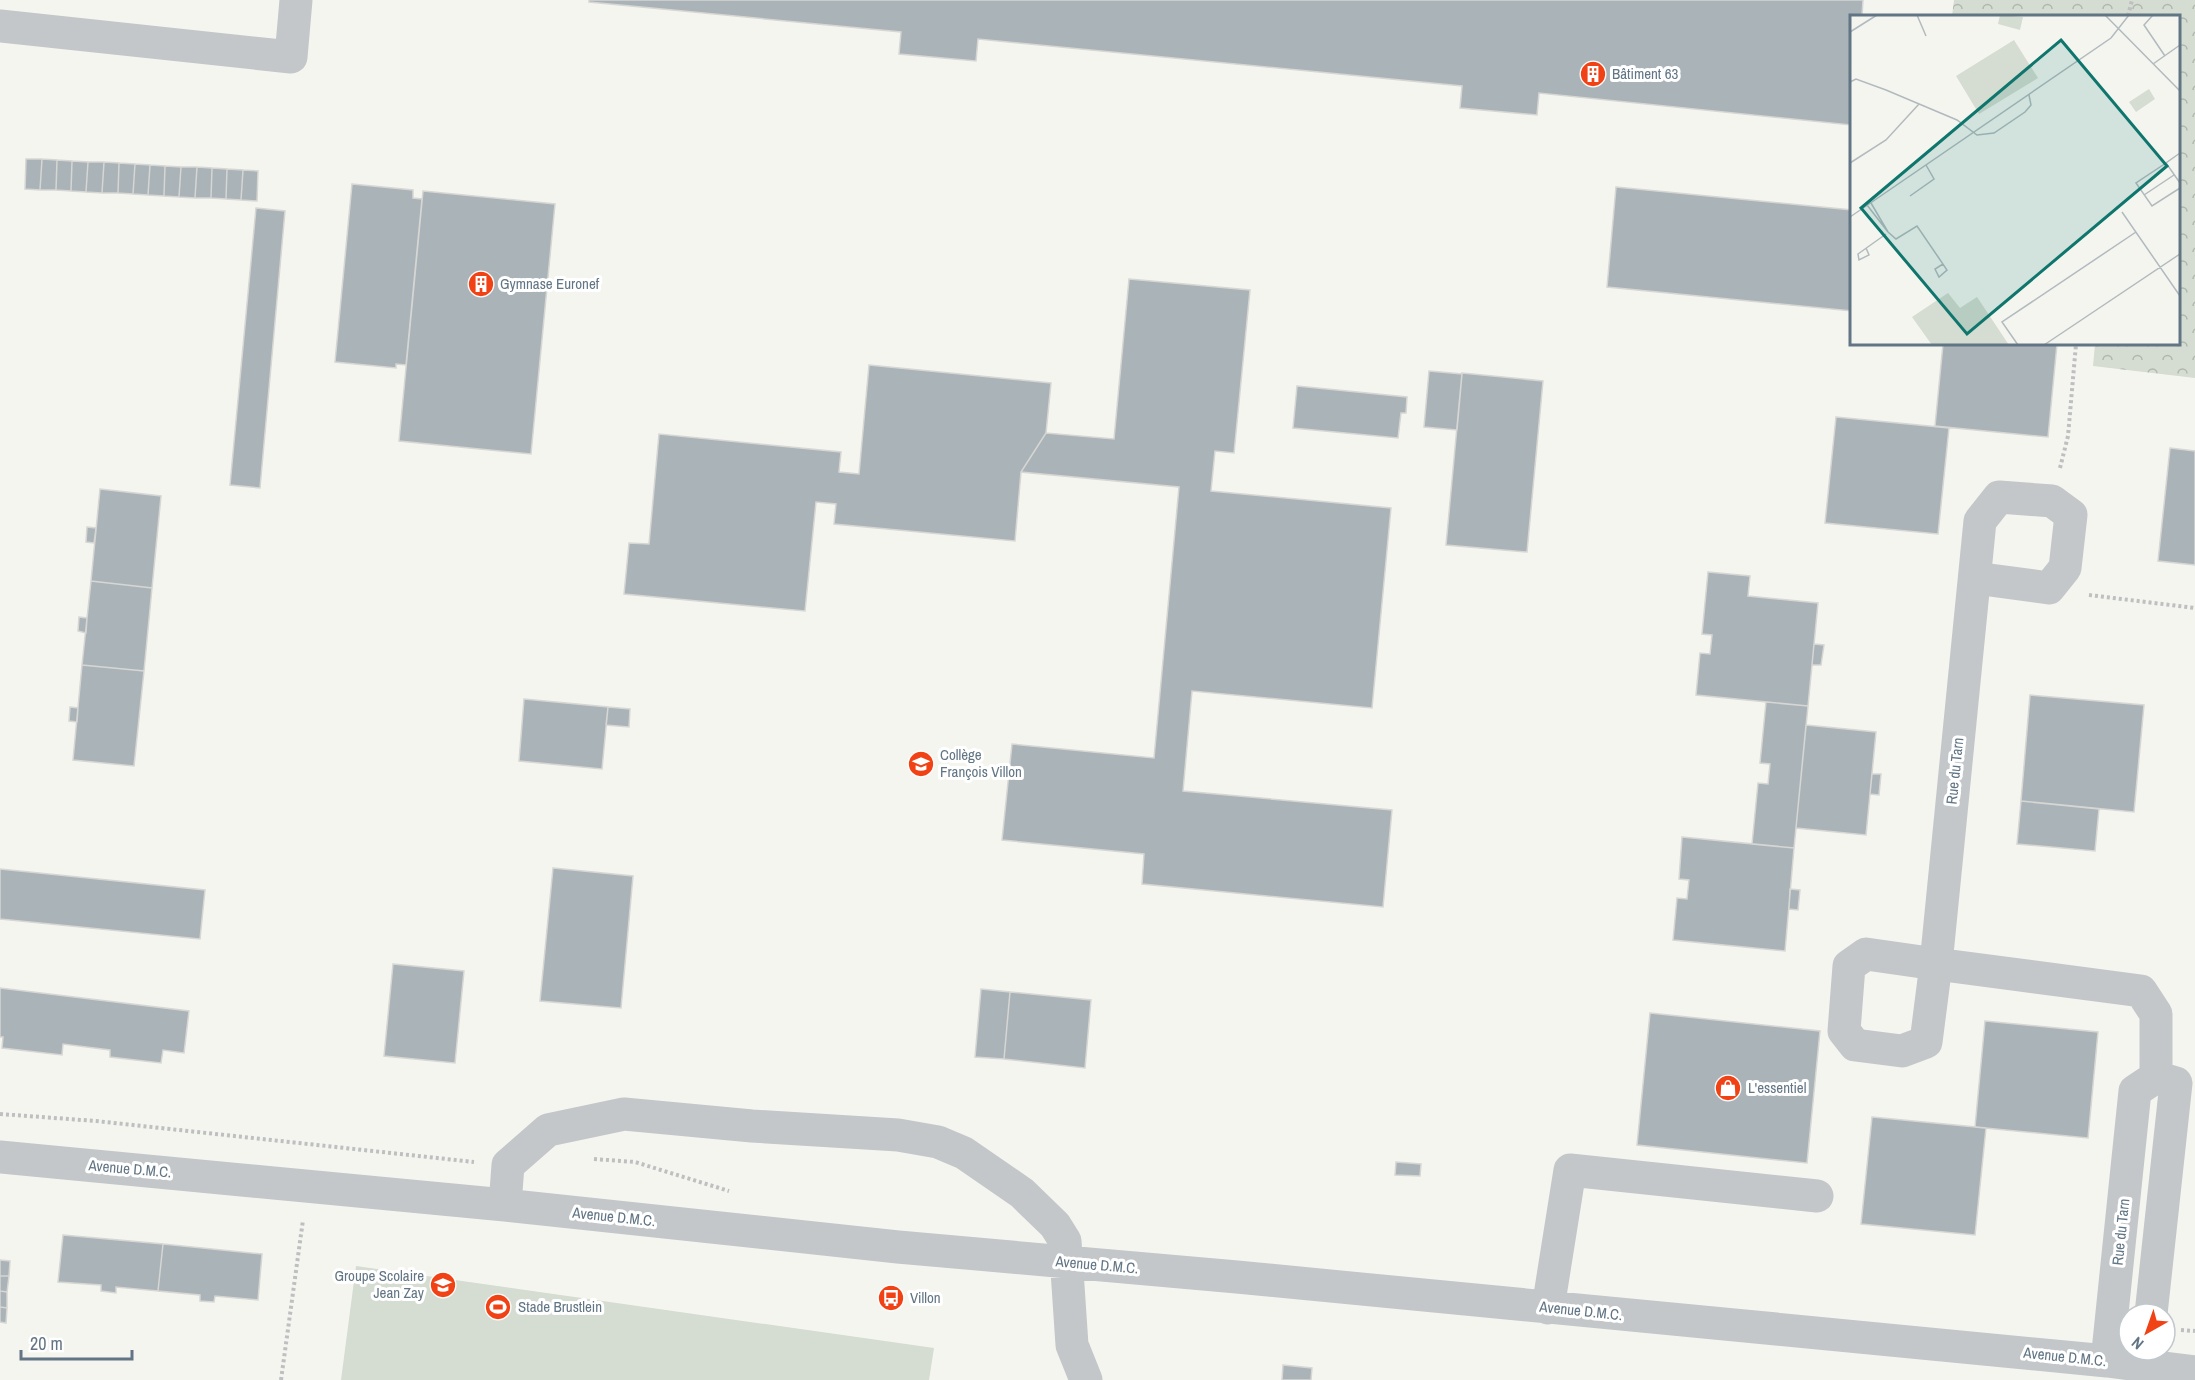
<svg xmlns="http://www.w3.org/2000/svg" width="2195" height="1380" font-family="'Archivo Narrow',sans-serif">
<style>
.park{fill:url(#park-crowns)}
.pitch{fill:#d5dcd1}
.building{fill:#aab3b8;stroke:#d6d6d3;stroke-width:1.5}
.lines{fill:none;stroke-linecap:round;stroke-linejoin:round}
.path{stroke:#bdbfc1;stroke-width:4;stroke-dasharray:3 3;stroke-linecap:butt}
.minor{stroke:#c3c7ca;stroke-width:33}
.labels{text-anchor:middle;stroke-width:6;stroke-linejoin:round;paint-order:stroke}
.poi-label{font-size:15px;fill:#617584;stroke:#fff;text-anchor:start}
.street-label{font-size:15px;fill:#617584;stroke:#fff}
.inset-road{fill:none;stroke:#b1babe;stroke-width:1.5}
.view{fill:#0f766e;fill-opacity:0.15;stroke:#0f766e;stroke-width:3}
.inset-edge{fill:none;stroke:#617584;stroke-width:3}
</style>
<defs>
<pattern id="park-crowns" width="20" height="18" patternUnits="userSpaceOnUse" patternTransform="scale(1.5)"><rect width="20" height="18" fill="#d5dcd1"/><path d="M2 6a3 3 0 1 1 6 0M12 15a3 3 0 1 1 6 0" fill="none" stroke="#b0b7af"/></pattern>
</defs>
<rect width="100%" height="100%" fill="#f5f5f0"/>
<path class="park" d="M1954 0H2195V378L2093 366 2095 344H2178V16H1952Z"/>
<path class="pitch" d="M356 1266 934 1348 929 1380H341Z"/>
<path class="building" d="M589 0H1863L1862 16H1852L1851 125 1539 93 1537 115 1460 108 1462 86 978 39 976 61 899 54 901 32 589 2Z
M26 159H42L40 190 25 189Z
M42 159 57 160 56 190H40Z
M57 160 72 161 71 191 56 190Z
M72 161 88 162 86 192 71 191Z
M88 162H104L102 193 86 192Z
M104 162 119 163 118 193H102Z
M119 163 135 164 133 194 118 193Z
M135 164 150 165 148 195 133 194Z
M150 165 165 166 164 196 148 195Z
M165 166 181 167 179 197 164 196Z
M181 167H197L195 198 179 197Z
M197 167 212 168 211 198H195Z
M212 168 227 169 226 199 211 198Z
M227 169 243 170 241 200 226 199Z
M243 170 258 171 257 201 241 200Z
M352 184 413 190V198L422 199 406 365 396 364V368L335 362Z
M1616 187 1852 210V311L1607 287Z
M423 191 555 204 531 454 399 441Z
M256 208 285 211 260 488 230 485Z
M1129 279 1250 290 1234 453 1215 451 1211 491 1391 508 1372 708 1192 691 1183 791 1392 810 1383 907 1142 884 1144 854 1002 840 1012 744 1154 758 1179 487 1021 472 1046 433 1114 439Z
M1943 344H2057L2048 437 1935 426Z
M869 365 1051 383 1046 433 1021 472 1015 541 834 524 836 504 816 502 805 611 624 594 629 543 649 544 659 434 841 452 839 472 859 474Z
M1429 371 1462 374 1457 430 1424 427Z
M1462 373 1543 381 1527 552 1446 545Z
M1297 386 1407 397 1406 413H1401L1398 438 1293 428Z
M1836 417 1949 428 1938 534 1825 523Z
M2170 448 2195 451V565L2158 561Z
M100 489 161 496 152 588 91 581Z
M87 527 96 528 94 543 86 542Z
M1708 572 1750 576 1748 596 1818 603 1808 706 1696 695 1700 653 1710 654 1712 635 1702 634Z
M91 581 152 588 144 671 82 665Z
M79 617 87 618 86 633 78 631Z
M1814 644 1824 645 1821 665H1812Z
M82 665 144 671 134 766 73 760Z
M2030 695 2144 705 2134 812 2021 801Z
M524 699 608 707 602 769 519 761Z
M1766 702 1808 706 1794 848 1752 844 1758 783 1768 784 1770 764 1760 763Z
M70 707 78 708 77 722 69 721Z
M608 707 630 709 629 727 606 725Z
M1806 725 1876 732 1866 835 1796 828Z
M1872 774H1881L1879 795 1870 794Z
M2021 801 2099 809 2095 851 2017 844Z
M1682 837 1794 848 1785 951 1673 940 1677 898 1687 899 1689 880 1679 879Z
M553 868 633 876 621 1008 540 1001Z
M0 869 205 890 200 939 0 919Z
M1790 889 1800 890 1798 910 1789 909Z
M393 964 464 971 455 1063 384 1056Z
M0 988 189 1011 184 1053 163 1050 161 1063 110 1057V1050L63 1044 62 1055 2 1048 3 1037H0Z
M981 989 1010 992 1004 1059 975 1057Z
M1010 992 1091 1000 1085 1068 1004 1059Z
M1650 1013 1820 1031 1807 1163 1637 1145Z
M1985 1021 2098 1032 2088 1138 1975 1127Z
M1872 1117 1986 1128 1975 1235 1861 1224Z
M1396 1162 1421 1164 1420 1176 1395 1175Z
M63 1235 163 1244 158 1291 116 1287V1293L101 1291V1285L58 1282Z
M163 1244 262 1254 258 1300 215 1296 214 1302 200 1301V1295L158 1291Z
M0 1260 10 1261 9 1276H0Z
M0 1276H9L7 1292 0 1291Z
M0 1291 7 1292V1308L0 1307Z
M0 1307 7 1308 6 1323 0 1322Z
M1283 1365 1312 1368 1311 1380H1282Z"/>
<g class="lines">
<path class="path" d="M2128 16 2132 0
M2060 468 2068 436 2076 344
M2089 595 2195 608
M0 1114 96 1121 474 1162
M594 1159 635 1162 729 1191
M2181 1330 2195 1331
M281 1380 303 1220"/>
<path class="minor" d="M0 26 291 57 296 0
M1975 578 2049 588 2065 568 2071 515 2052 501 1999 497 1980 521 1936 964 2141 991 2156 1014V1077
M1866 954 1936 964 1926 1042 1902 1051 1855 1045 1844 1031 1849 966Z
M0 1157 505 1205 898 1247 1237 1277 2107 1361 2195 1372
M505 1205 508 1165 548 1130 624 1114 752 1126 898 1135 938 1142 964 1153 1022 1193 1055 1225 1065 1241 1072 1345 1086 1380
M1548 1308 1570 1170 1817 1196
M2107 1361 2135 1091 2156 1077 2176 1083 2151 1314"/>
</g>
<defs>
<g id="building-disc" transform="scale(1.35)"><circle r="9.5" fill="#f04215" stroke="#fff"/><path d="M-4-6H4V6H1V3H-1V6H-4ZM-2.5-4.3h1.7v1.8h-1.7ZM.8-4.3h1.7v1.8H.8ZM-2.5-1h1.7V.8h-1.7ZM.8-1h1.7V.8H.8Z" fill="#fff"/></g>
<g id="school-disc" transform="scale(1.35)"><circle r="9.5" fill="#f04215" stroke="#fff"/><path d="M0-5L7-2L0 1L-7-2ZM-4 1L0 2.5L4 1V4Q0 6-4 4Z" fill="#fff"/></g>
<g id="shop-disc" transform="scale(1.35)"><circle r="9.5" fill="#f04215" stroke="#fff"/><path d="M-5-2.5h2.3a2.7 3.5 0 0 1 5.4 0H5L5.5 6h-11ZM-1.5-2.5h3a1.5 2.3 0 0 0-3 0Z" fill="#fff"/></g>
<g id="bus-disc" transform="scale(1.35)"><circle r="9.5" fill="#f04215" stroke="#fff"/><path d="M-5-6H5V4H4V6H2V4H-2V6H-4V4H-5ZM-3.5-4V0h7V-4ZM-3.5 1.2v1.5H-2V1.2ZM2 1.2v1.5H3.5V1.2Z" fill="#fff"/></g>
<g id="stadium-disc" transform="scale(1.35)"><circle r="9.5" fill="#f04215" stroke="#fff"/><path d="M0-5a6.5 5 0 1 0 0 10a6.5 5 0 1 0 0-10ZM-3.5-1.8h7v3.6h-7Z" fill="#fff"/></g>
</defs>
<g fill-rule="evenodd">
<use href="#building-disc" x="1593" y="74"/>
<use href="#building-disc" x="481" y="284"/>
<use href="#school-disc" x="921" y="764"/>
<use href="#shop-disc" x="1728" y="1088"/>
<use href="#school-disc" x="443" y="1285"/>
<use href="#bus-disc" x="891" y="1298"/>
<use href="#stadium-disc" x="498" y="1307"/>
</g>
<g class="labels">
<g class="poi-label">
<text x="1612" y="79">Bâtiment 63</text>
<text x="500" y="289">Gymnase Euronef</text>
<text x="940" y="760">Collège<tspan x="940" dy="17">François Villon</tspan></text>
<text x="1748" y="1093">L'essentiel</text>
<text x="424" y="1281" text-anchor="end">Groupe Scolaire<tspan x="424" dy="17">Jean Zay</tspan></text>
<text x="910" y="1303">Villon</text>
<text x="518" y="1312">Stade Brustlein</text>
</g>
<g class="street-label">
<text transform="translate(1955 771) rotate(-84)" y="5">Rue du Tarn</text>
<text transform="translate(130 1169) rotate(5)" y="5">Avenue D.M.C.</text>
<text transform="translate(614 1217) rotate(6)" y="5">Avenue D.M.C.</text>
<text transform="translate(2121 1232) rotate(-84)" y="5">Rue du Tarn</text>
<text transform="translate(1097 1265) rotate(5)" y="5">Avenue D.M.C.</text>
<text transform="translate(1581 1311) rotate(6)" y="5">Avenue D.M.C.</text>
<text transform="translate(2065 1357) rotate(6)" y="5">Avenue D.M.C.</text>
</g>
</g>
<g transform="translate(1850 15)">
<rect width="330" height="330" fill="#f5f5f0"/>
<path d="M98 278 110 293 127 282 159 330H82L62 302Z" fill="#d5dcd1"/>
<path d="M150 0 173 2 170 15 148 9ZM164 25 188 63 129 99 106 61ZM299 74 305 84 286 97 279 87Z" fill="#d5dcd1"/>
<path class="inset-road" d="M67 0 76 21M255 0 330 76M303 0 294 10 315 41M0 17 27 0M303 49 330 30M0 67 6 64 36 75 107 105 127 120 144 118 175 97 181 90 179 80M330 138 316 148 330 168M0 148 36 125 69 89M316 148 286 168 302 191 330 173M294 180 324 160M60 181 84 164 76 150M17 190 38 217 21 188M272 197 330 281M0 202 261 23 279 0M38 217 46 224 67 211 97 255 89 262 85 254 93 249M16 233 19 240 9 245 8 239 36 219M168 330 152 307 286 217M194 330 330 239"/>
<path class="view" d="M211 25 317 151 117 319 11 193Z"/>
<rect width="330" height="330" class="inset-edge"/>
</g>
<g transform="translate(2147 1332) rotate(220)"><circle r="28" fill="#ffffff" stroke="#c0c8ce" stroke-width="1.5"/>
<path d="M0-4.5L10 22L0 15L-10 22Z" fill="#f04215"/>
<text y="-9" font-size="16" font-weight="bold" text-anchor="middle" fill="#617584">N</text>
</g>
<path d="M21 1350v9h111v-9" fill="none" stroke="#617584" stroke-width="3"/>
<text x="30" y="1350" font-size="18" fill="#617584" stroke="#ffffff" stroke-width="4.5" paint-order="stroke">20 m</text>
</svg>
